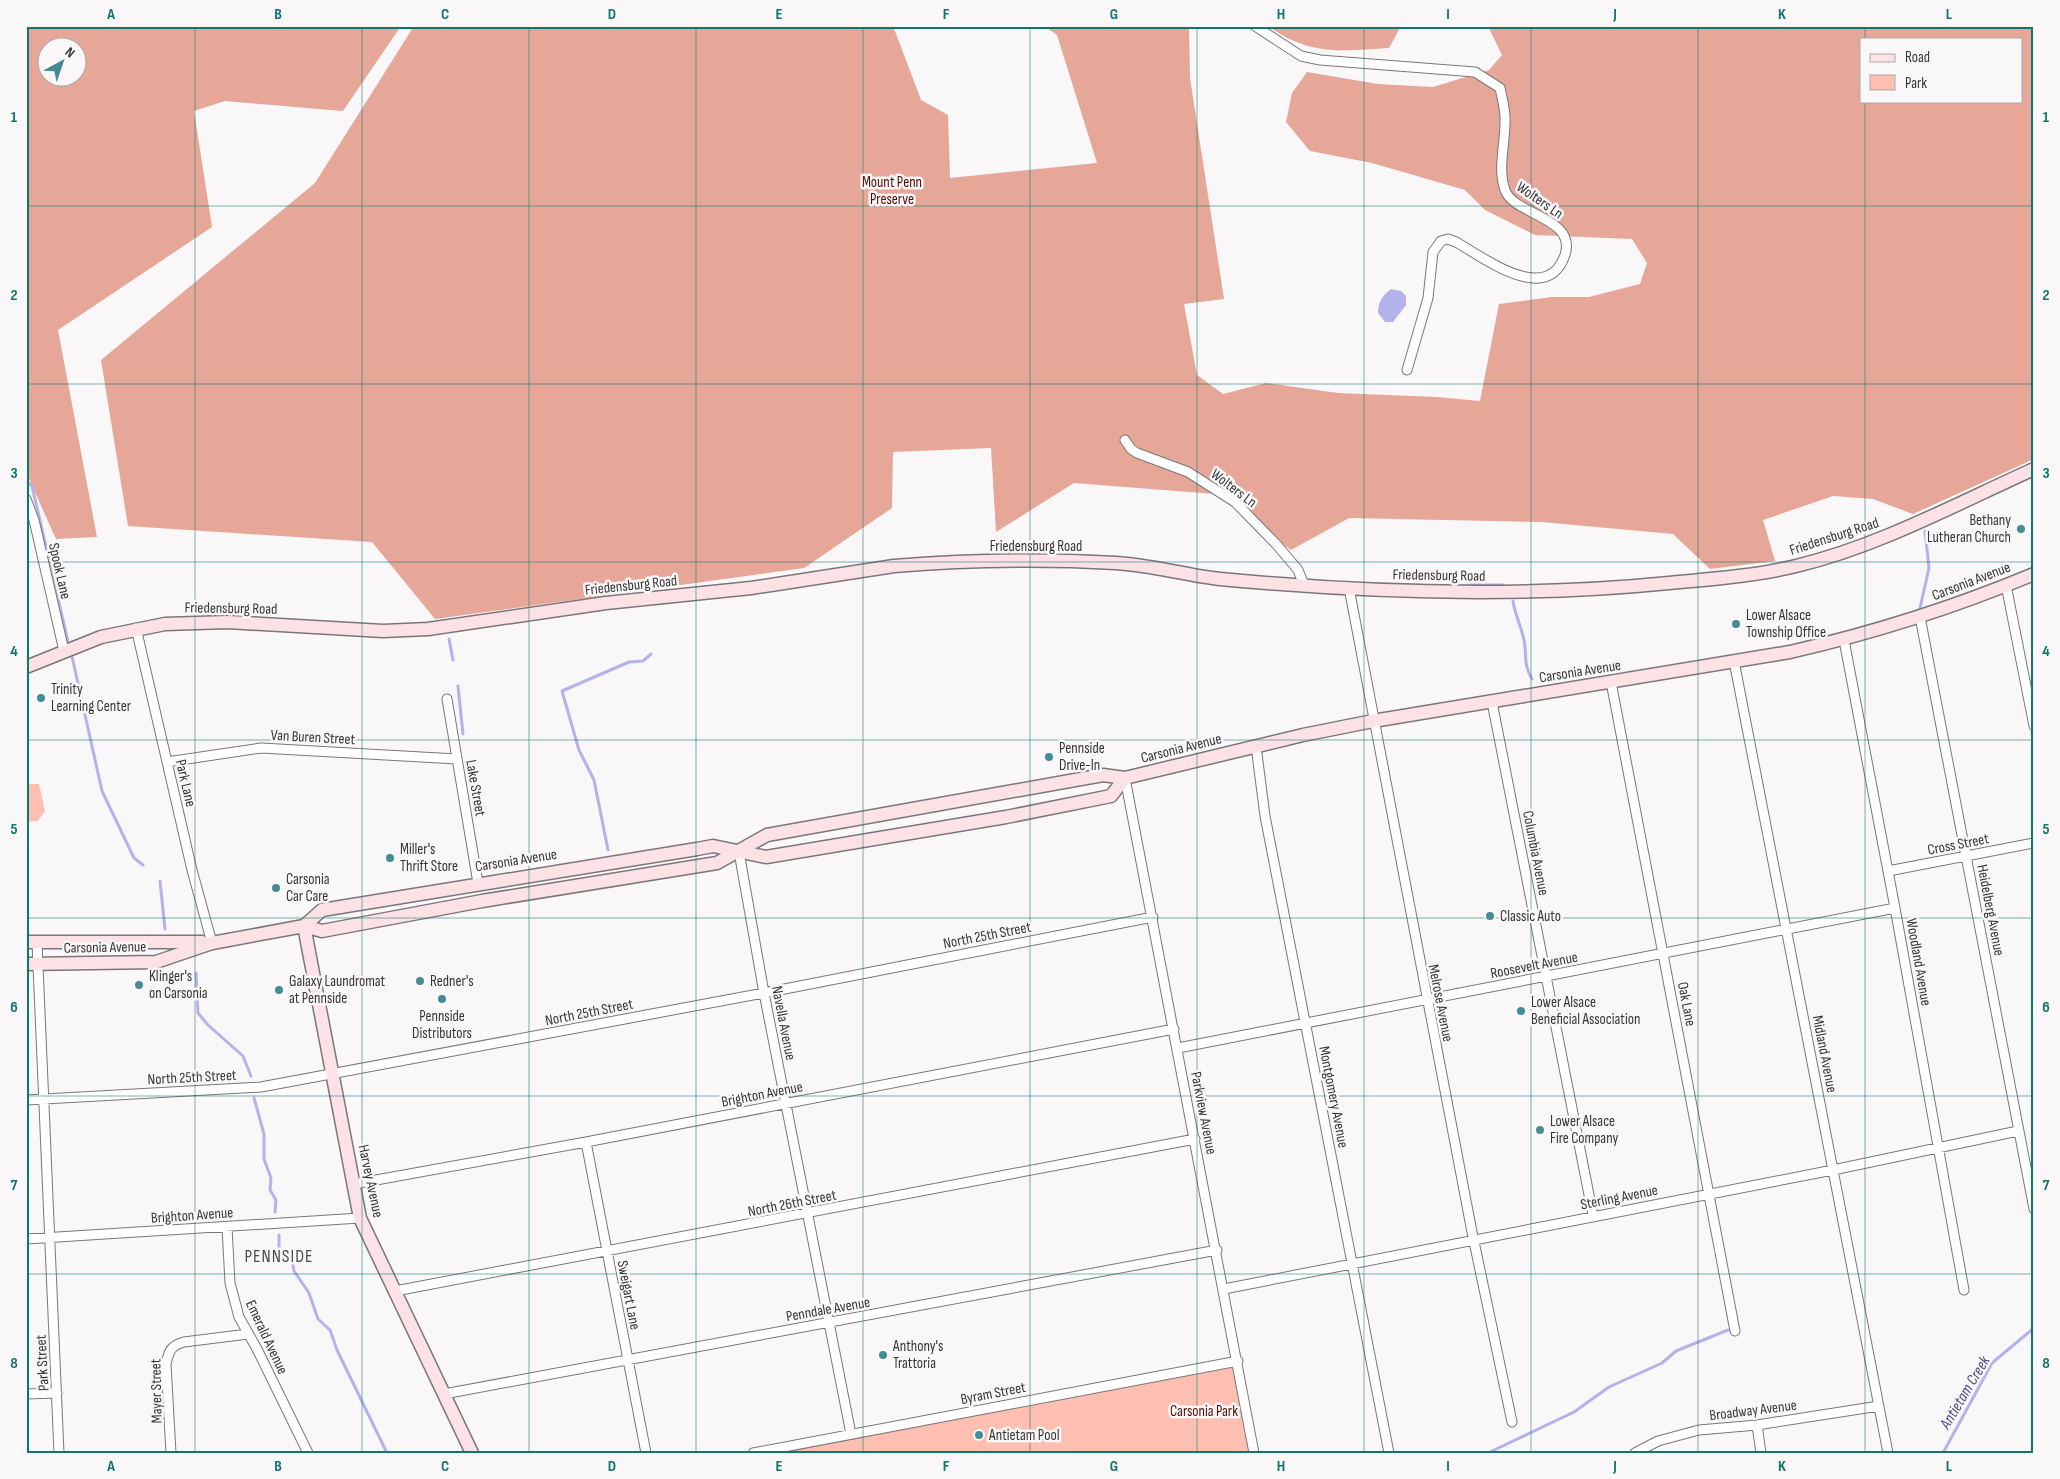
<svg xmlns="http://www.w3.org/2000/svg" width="2060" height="1479" font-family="'Sofia Sans Condensed',sans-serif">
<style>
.green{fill:#fcbfb1}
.forest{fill:#e6a698;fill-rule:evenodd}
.water{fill:#b4b2ea}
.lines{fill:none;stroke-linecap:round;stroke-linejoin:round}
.stream{stroke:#b4b2ea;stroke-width:3}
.street-casing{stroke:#7a7779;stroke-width:11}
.secondary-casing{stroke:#7a7779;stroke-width:15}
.street{stroke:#fff;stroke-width:9}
.secondary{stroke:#fce1e7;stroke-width:12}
.grid{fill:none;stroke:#0f766e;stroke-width:1;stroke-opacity:0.55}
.poi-dot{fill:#448b93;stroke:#faf7f9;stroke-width:2}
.labels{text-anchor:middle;stroke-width:5;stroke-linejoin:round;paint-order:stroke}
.park-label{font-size:15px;fill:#560b01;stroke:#faf7f9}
.street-label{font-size:15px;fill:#373536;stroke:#faf7f9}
.poi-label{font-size:15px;fill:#373536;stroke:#faf7f9;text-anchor:start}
.water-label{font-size:16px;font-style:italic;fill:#4e478b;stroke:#faf7f9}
.quarter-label{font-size:18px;letter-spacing:1px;fill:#4b494a;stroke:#faf7f9}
.neatline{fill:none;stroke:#0f766e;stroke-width:2}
.grid-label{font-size:16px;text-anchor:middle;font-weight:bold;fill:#0f766e}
</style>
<rect width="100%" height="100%" fill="#faf7f9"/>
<path class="green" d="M26 784H39L45 811 38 821 26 822Z
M1238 1361 1254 1453H753Z"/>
<path class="forest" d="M26 26H401L343 111 225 101 194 111 212 227 58 330 97 537 56 539 26 472ZM48 48H78V78H48Z
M414 26H893L921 100 948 115 950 178 1097 163 1057 35 1044 26H1189L1190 78 1224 299 1184 304 1197 375 1223 394 1266 383 1338 393 1437 397 1480 401 1499 304 1552 297H1589L1640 284 1647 263 1632 239 1535 235 1485 210 1465 190 1372 163 1310 151 1286 122 1292 93 1307 72 1378 84 1433 87 1489 70 1502 55 1488 26H2034V459L1913 514 1873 499 1833 496 1763 520 1775 561 1710 569 1673 534 1542 522 1349 518 1291 550 1215 494 1074 483 996 532 991 448 893 452 892 508 804 568 435 619 372 542 128 526 101 360 315 183ZM1861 39H2021V101H1861Z
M1268 26H1401L1389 48C1342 51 1310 56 1268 26Z"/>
<path class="water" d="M1391 289 1401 291 1406 296V305L1393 322H1385L1378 313C1378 302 1382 296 1391 289Z"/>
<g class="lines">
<path class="stream" d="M26 481 32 486 69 646
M1468 585H1504
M1513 601C1515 614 1520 624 1523 636 1528 652 1522 663 1532 679
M1920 608 1929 568 1925 531
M449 639 453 660
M71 652 102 791 134 858 143 865
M458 686 463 734
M608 850 594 780 579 750 562 691 629 662 643 661 651 654
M160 881 165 929
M196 973 198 1013 208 1025 243 1056 251 1076
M254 1098 264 1134V1159L271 1178 270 1190 276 1200 275 1212
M279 1235V1249L292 1260 294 1271 309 1293 318 1319 330 1330 337 1350 387 1453
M1488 1453 1574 1412 1609 1387 1662 1363 1676 1351 1728 1330
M1943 1453 1992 1363 2034 1328"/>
<g class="street-casing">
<path id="street" d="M1255 26 1301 56 1320 60 1475 72 1500 88C1502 98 1505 108 1505 118 1506 141 1497 168 1505 190 1513 215 1577 217 1565 255 1547 307 1483 257 1456 242L1448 239 1441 241 1433 252 1428 298 1407 370
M1125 440 1131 449 1137 453 1188 472 1235 502 1277 545 1298 570 1304 585
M26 499 34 520 64 651
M2006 585 2034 726
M1349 588 1472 1232 1512 1422
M1920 617 2034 1209
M136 628 192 870 212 943
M1844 640 1895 908 1964 1290
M1734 661 1888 1453
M1611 682 1735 1331
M447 699 478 883
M1492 702 1593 1215
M1256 746 1265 816 1389 1453
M167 762 261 748 457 759
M1125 778 1254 1453
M739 852 764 993 851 1434
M1888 871 2034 843
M37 943 59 1453
M1178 1048 1895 908
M26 1100 261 1087 764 993 1153 917
M586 1142 646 1453
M354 1184 586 1142 1174 1029
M227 1227 230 1283 239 1317 257 1349 308 1453
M26 1239 360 1218
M1224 1289 1833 1170 2018 1131
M395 1291 1195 1139
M26 1394 57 1393
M444 1394 1217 1250
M1757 1425 1761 1453
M171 1453 166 1364C169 1351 170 1346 184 1342L248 1334
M753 1453 1238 1361
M1635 1453 1658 1441 1699 1430 1757 1425 1879 1406"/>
</g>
<g class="secondary-casing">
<path id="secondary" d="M26 667 101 637 165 624 228 622 383 631 428 629 606 603 751 588 894 566C967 560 1042 559 1116 563 1151 565 1185 575 1220 579 1369 593 1519 598 1669 583 1712 579 1755 576 1796 566 1879 546 1956 504 2034 469
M304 926 322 910 697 849 713 846 766 857 1006 817 1111 796 1125 778
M304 926 360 1218 472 1453
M26 942H202
M26 964 156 962 212 943 304 926 322 931 482 901 717 863 767 835 1103 775 1125 778 1303 735 1373 721 1790 652C1873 633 1955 607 2034 574"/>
</g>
<use href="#street" class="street"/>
<use href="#secondary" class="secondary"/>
</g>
<path class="grid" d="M195 26V1453M362 26V1453M529 26V1453M696 26V1453M863 26V1453M1030 26V1453M1197 26V1453M1364 26V1453M1531 26V1453M1698 26V1453M1865 26V39M1865 101V1453M26 206H2034M26 384H2034M26 562H2034M26 740H2034M26 918H2034M26 1096H2034M26 1274H2034"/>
<g class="poi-dot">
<circle cx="2021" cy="529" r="5"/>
<circle cx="1736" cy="624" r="5"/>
<circle cx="41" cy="698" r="5"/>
<circle cx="1049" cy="757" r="5"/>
<circle cx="390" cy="858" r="5"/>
<circle cx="276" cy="888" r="5"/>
<circle cx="1490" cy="916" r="5"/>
<circle cx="420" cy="981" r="5"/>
<circle cx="139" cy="985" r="5"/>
<circle cx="279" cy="990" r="5"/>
<circle cx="442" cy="999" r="5"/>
<circle cx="1521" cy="1011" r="5"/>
<circle cx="1540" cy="1130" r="5"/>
<circle cx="883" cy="1355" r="5"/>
<circle cx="979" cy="1435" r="5"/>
</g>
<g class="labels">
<g class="park-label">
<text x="892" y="187">Mount Penn<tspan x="892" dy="17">Preserve</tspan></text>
<text x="1204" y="1416">Carsonia Park</text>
</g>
<g class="street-label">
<text transform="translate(1540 200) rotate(35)" y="5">Wolters Ln</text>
<text transform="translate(1234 488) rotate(37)" y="5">Wolters Ln</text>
<text transform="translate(1834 536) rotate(-18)" y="5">Friedensburg Road</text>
<text x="1036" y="551">Friedensburg Road</text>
<text transform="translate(60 571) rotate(77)" y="5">Spook Lane</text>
<text transform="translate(1439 575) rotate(1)" y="5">Friedensburg Road</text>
<text transform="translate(1971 581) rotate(-21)" y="5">Carsonia Avenue</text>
<text transform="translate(631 585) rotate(-6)" y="5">Friedensburg Road</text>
<text transform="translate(231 608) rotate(1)" y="5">Friedensburg Road</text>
<text transform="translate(1580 671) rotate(-9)" y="5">Carsonia Avenue</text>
<text transform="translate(313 737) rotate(3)" y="5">Van Buren Street</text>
<text transform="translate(1181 748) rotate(-14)" y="5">Carsonia Avenue</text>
<text transform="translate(186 783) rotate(77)" y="5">Park Lane</text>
<text transform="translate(476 788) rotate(80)" y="5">Lake Street</text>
<text transform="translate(1958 844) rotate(-11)" y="5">Cross Street</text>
<text transform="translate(1536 853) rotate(79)" y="5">Columbia Avenue</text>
<text transform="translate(516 860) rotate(-9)" y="5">Carsonia Avenue</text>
<text transform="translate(1991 910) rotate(79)" y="5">Heidelberg Avenue</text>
<text transform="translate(987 935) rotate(-11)" y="5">North 25th Street</text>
<text transform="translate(105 947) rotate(-1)" y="5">Carsonia Avenue</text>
<text transform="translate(1919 962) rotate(80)" y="5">Woodland Avenue</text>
<text transform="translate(1534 965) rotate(-11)" y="5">Roosevelt Avenue</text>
<text transform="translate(1441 1003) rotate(79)" y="5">Melrose Avenue</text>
<text transform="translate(1687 1004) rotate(79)" y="5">Oak Lane</text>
<text transform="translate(589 1012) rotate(-11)" y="5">North 25th Street</text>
<text transform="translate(784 1023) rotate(79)" y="5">Navella Avenue</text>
<text transform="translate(1825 1054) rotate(79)" y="5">Midland Avenue</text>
<text transform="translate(192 1077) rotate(-3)" y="5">North 25th Street</text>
<text transform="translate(762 1094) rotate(-11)" y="5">Brighton Avenue</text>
<text transform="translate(1334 1097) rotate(79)" y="5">Montgomery Avenue</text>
<text transform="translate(1204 1113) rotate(79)" y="5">Parkview Avenue</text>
<text transform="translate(371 1181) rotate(78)" y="5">Harvey Avenue</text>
<text transform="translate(1619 1197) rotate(-11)" y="5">Sterling Avenue</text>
<text transform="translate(792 1203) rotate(-11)" y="5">North 26th Street</text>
<text transform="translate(192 1215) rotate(-4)" y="5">Brighton Avenue</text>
<text transform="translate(629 1295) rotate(79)" y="5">Sweigart Lane</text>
<text transform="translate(828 1309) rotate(-10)" y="5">Penndale Avenue</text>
<text transform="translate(267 1337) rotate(65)" y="5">Emerald Avenue</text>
<text transform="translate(42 1363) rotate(-93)" y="5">Park Street</text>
<text transform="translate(156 1391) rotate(-91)" y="5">Mayer Street</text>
<text transform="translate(993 1393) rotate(-11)" y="5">Byram Street</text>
<text transform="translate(1753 1410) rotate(-7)" y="5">Broadway Avenue</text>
</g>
<g class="poi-label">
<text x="2011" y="525" text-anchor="end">Bethany<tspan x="2011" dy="17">Lutheran Church</tspan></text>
<text x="1746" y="620">Lower Alsace<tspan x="1746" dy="17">Township Office</tspan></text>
<text x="51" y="694">Trinity<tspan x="51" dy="17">Learning Center</tspan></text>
<text x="1059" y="753">Pennside<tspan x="1059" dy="17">Drive-In</tspan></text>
<text x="400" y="854">Miller's<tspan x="400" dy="17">Thrift Store</tspan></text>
<text x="286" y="884">Carsonia<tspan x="286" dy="17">Car Care</tspan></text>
<text x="1500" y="921">Classic Auto</text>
<text x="149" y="981">Klinger's<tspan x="149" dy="17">on Carsonia</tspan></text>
<text x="289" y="986">Galaxy Laundromat<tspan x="289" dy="17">at Pennside</tspan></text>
<text x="430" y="986">Redner's</text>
<text x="1531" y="1007">Lower Alsace<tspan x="1531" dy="17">Beneficial Association</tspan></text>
<text x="442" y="1021" text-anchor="middle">Pennside<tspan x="442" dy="17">Distributors</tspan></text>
<text x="1550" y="1126">Lower Alsace<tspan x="1550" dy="17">Fire Company</tspan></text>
<text x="893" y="1351">Anthony's<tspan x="893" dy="17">Trattoria</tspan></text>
<text x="989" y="1440">Antietam Pool</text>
</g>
<g class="water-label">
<text transform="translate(1964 1392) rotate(-59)" y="6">Antietam Creek</text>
</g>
<g class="quarter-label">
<text x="279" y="1262">PENNSIDE</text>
</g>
</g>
<rect width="2060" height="1479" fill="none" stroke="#faf7f9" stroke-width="55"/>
<rect x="1860" y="38" width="162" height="65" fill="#faf7f9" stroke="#aca9ab"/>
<rect x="1870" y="54" width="25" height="8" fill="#fce1e7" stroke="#aca9ab"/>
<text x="1905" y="62" font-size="15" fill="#373536">Road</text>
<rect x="1870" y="75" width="25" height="15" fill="#fcbfb1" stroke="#aca9ab"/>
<text x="1905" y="88" font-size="15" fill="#373536">Park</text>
<g transform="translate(62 62) rotate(40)"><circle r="24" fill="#faf7f9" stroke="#aca9ab"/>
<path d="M0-4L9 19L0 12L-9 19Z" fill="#448b93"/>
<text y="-8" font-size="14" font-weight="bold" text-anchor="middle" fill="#373536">N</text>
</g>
<rect x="28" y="28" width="2004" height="1424" class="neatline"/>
<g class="grid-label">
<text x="111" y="19">A</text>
<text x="278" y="19">B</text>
<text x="445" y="19">C</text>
<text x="612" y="19">D</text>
<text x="779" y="19">E</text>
<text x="946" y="19">F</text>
<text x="1114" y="19">G</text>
<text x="1281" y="19">H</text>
<text x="1448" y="19">I</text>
<text x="1615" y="19">J</text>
<text x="1782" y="19">K</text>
<text x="1949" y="19">L</text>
<text x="14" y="122">1</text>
<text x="2046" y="122">1</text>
<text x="14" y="300">2</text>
<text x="2046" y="300">2</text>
<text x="14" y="478">3</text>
<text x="2046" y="478">3</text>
<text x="14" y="656">4</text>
<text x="2046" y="656">4</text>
<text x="14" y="834">5</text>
<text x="2046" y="834">5</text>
<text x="14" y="1012">6</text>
<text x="2046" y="1012">6</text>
<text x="14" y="1190">7</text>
<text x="2046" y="1190">7</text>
<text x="14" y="1368">8</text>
<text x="2046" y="1368">8</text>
<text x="111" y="1471">A</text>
<text x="278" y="1471">B</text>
<text x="445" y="1471">C</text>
<text x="612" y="1471">D</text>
<text x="779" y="1471">E</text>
<text x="946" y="1471">F</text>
<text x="1114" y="1471">G</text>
<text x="1281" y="1471">H</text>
<text x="1448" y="1471">I</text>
<text x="1615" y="1471">J</text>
<text x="1782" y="1471">K</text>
<text x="1949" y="1471">L</text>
</g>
</svg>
